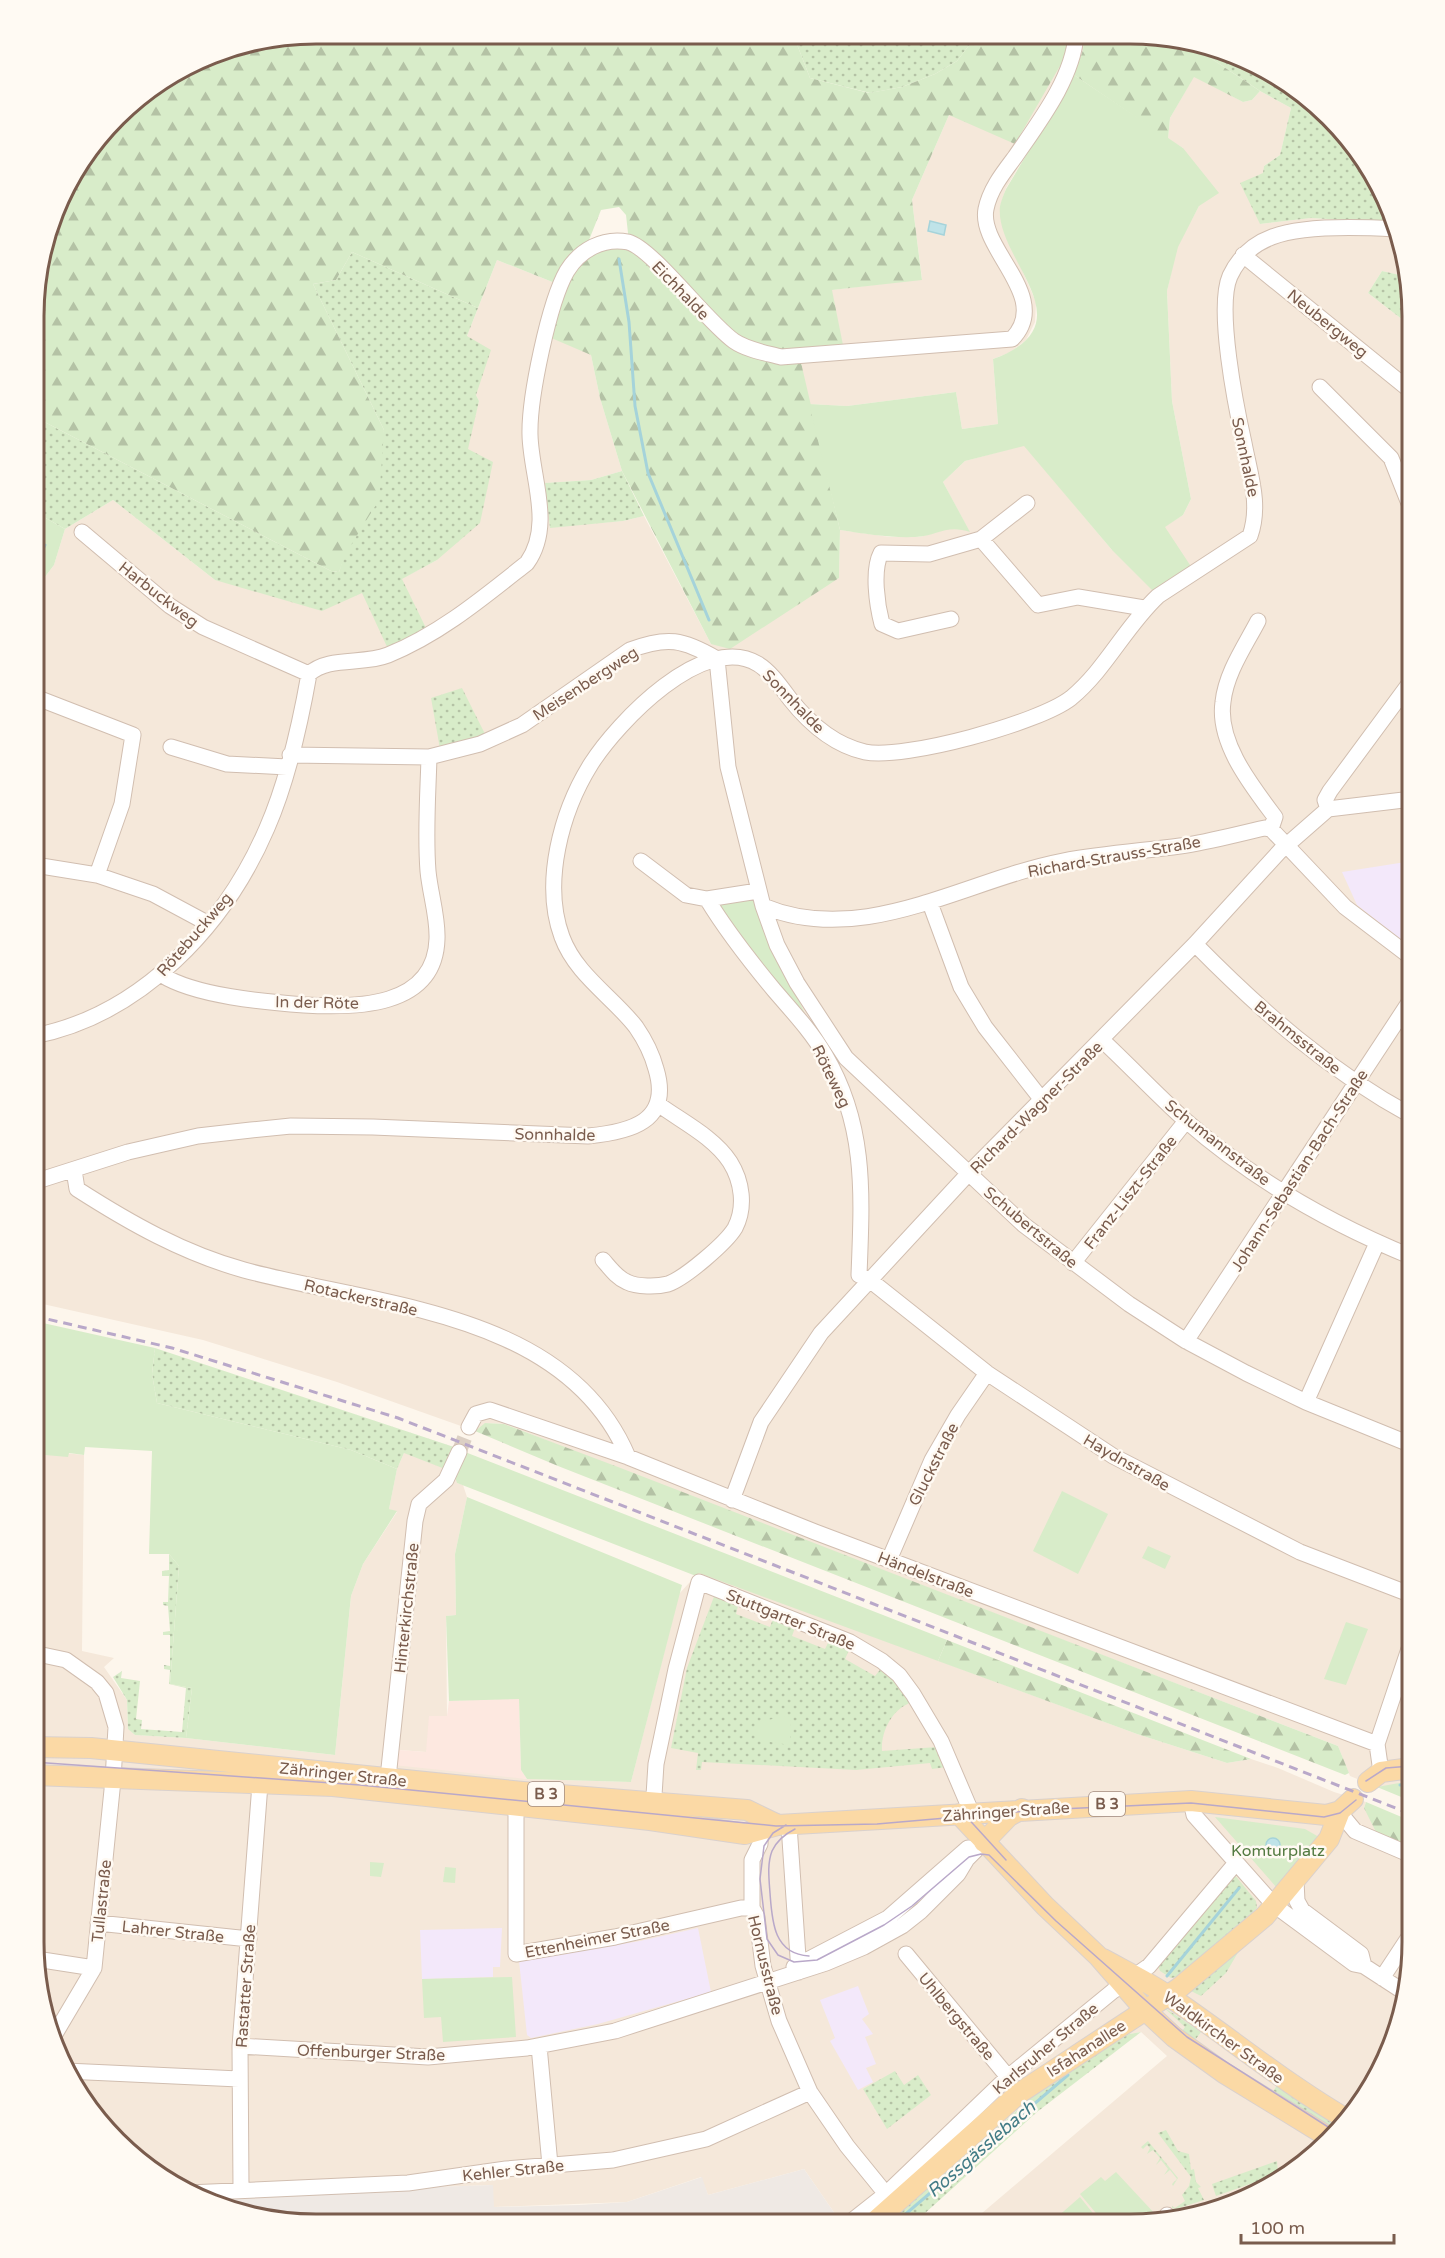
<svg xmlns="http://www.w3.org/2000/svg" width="1445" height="2258" font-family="'Varela Round',sans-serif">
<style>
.residential{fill:#f5e8da}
.commercial{fill:#fde8e0}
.industrial{fill:#efe9e4}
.education{fill:#f3e8fa}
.grass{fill:url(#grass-dots)}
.forest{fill:url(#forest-firs);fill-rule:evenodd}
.green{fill:#d8ecc9}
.water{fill:#bfe3e8;stroke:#a5d3da;stroke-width:1.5}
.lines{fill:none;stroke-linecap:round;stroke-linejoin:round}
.stream{stroke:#a5d3da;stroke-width:3}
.minor-tunnel{stroke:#dcd0c4;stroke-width:15;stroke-dasharray:15 8;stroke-linecap:butt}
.minor-casing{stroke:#d1beb0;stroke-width:17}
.major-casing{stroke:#dad1cd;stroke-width:22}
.minor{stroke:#fff;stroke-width:15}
.major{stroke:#fbd9a5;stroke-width:20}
.tram{stroke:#b9a8c9;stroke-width:1.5}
.rail{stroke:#b9a8c9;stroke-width:3;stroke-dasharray:9 6;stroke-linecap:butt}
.labels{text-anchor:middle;stroke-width:5;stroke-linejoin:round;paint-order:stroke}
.shield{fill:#fffaf3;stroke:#a28b7f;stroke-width:1.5}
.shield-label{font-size:15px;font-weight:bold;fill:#7a5c4d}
.street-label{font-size:16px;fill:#7a5c4d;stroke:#fffaf3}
.park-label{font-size:16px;fill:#537a41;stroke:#fffaf3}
.water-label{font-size:18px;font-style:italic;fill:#437c86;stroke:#fffaf3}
.rim{fill:none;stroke:#7a5c4d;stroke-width:3}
</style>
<defs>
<pattern id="grass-dots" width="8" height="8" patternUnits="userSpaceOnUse" patternTransform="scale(1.5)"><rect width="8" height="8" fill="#d8ecc9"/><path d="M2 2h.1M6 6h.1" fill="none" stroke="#b4c2a5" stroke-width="1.8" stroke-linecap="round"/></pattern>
<pattern id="forest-firs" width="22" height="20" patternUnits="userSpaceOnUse" patternTransform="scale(1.5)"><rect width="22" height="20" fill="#d8ecc9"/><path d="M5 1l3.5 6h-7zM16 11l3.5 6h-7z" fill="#b4c2a5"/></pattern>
</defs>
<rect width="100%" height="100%" fill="#fdf6ec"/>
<path class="residential" d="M1068 35H1084L1083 50 1074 75 1006 188 1000 207 1004 228 1036 302 1035 322 1026 340 1011 352 993 359 998 424 962 429 956 392 847 406 809 404 799 354 832 290 922 279 912 200 949 115 1068 53Z
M1194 76 1243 102 1252 100 1260 91 1291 108 1280 155 1264 166 1260 224 1311 218 1394 223 1404 276 1382 271 1368 293 1412 327 1411 1783 1377 1787 1350 1776 1338 1746 504 1424 486 1423 475 1431 337 1382 203 1340 34 1302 35 590 54 565 65 529 113 500 215 580 362 593 428 632 401 579 437 560 479 401 476 395 480 378 467 336 497 260 565 287 591 355 600 398 622 471 591 480 546 483 550 527 623 521 644 516 711 644 839 578 840 530 890 537H920L954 527 969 531 943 482 965 461 1024 445 1112 550 1165 526 1183 515 1191 499 1172 401 1167 291 1177 247 1199 206 1183 148 1168 139 1170 118Z
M454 1447 457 1483 463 1485 467 1497 455 1554 456 1615 446 1616 447 1717 426 1752 386 1749 527 1779 631 1782 679 1594 699 1572 1137 1734 1227 1763 1251 1759 1278 1768 1334 1792 1366 1802 1364 1808 1411 1849V1962L1391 2051 1354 2114 1302 2166 1238 2203 1130 2225H968L1167 2056 1141 2032 1129 2034 891 2220 897 2224H842L804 2169 708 2195 701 2177 627 2202 493 2207V2185L192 2195 144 2167 92 2115 55 2051 33 1943 34 1450 84 1455 82 1651 114 1658 104 1667 127 1700 128 1728 135 1735 186 1738 335 1755 351 1596 363 1564 397 1512 389 1509 397 1469 404 1453Z"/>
<path class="commercial" d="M519 1698 521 1770 527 1779 384 1764 386 1749 426 1752 429 1716H447L449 1701Z"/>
<path class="industrial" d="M804 2169 842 2224 279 2223 207 2204 192 2195 493 2185 494 2207 579 2205 627 2202 702 2177 708 2195Z"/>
<path class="education" d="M1412 861V948L1357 905 1342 872Z
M502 1928 500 1967H493V1977L422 1979 420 1930Z
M698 1928 711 1992 598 2024 531 2038 527 2035 519 1961 640 1941Z
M858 1986 869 2014 862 2019 873 2034 865 2037 876 2064 866 2068 873 2082 858 2090 830 2041 835 2038 820 2000Z"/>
<path class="grass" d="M793 34 1049 35 1042 45C1027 46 1012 39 998 40 987 41 981 48 970 44L957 61 935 74 902 87 870 93 810 78Z
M1193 42C1208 46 1224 49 1238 55 1300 81 1380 155 1394 223L1311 218 1260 224 1240 183 1263 173 1264 166 1280 155 1291 108 1260 91 1194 47Z
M352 252 478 308 467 336 491 350 476 395 479 401 468 449 493 462 480 523 437 560 402 579 428 632 389 651 362 593 322 611 215 580 113 500 65 529 35 512V417L331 571 339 572 384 430 313 284 336 280Z
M1382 271 1404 276 1412 327 1368 293Z
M622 471 644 516 623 521 550 528 545 483 591 480Z
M462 688 486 736 440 749 431 698Z
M155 1348 454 1447 445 1469 404 1453 397 1469 351 1450 157 1403 152 1374Z
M169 1554 179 1566 170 1684 192 1688 186 1738 135 1735 128 1729 127 1700 113 1677 122 1671 121 1678 140 1681 136 1719 142 1720 141 1729 182 1732 186 1688 169 1684 170 1670 164 1669V1665L170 1666V1635H163V1632L170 1631 168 1606 163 1605V1602H168L169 1576H162V1571L169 1570Z
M715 1594 738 1606 736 1614 770 1627 774 1616 796 1625 792 1636 825 1649 830 1639 851 1646 845 1659 875 1676 883 1666 912 1702C892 1709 881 1731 882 1751L937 1747 947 1767 932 1769 930 1763 856 1770 702 1762 701 1770H696L698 1753 671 1748 687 1668Z
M1234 1874 1256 1901 1257 1908 1182 1976 1171 1978 1160 1971 1158 1966Z
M1240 1949 1226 1973 1201 1996 1187 1989Z
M1162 2006 1201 2032 1190 2047 1180 2034 1185 2027Z
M1141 2032 1037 2112 913 2224H897L891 2220 1045 2086 1129 2034Z
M895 2071 904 2085 918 2075 931 2095 887 2129 863 2089Z
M1279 2082 1345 2124 1332 2136 1269 2098Z
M1166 2130 1178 2151 1189 2154 1191 2170 1194 2169 1196 2182 1201 2187 1198 2188 1204 2200 1176 2209 1172 2208V2206L1175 2208 1185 2201 1182 2195 1189 2186 1191 2177 1158 2133Z
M1148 2141 1178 2178 1173 2186 1172 2184 1177 2179 1170 2170 1164 2175 1168 2169 1161 2160 1156 2165 1160 2158 1153 2150 1147 2154 1150 2148 1147 2145 1143 2149 1141 2147Z
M1277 2161 1278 2174 1216 2196 1212 2184Z"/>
<path class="forest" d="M315 33 793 34 810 78 869 93 902 87 935 74 957 61 970 44C981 48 987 41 998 40 1012 39 1027 46 1042 45L1049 35H1068V52L1015 144 949 115 912 200 922 280 832 290 844 350 799 354 840 530 839 578 730 649 711 644 622 471 600 398 591 355 549 337 565 287 497 260 478 308 352 252 336 280 313 284 384 430 379 500 346 553 339 572 331 571 35 417V279L62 190 129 103 207 54ZM619 207 626 215 629 242 585 250 601 210Z
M1084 35H1167L1193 42 1194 47 1260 91 1252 100 1243 102 1194 77 1170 118 1168 139 1074 75 1083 50Z
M485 1423 504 1424 618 1467 1338 1746 1349 1773 1345 1775 558 1466 475 1431Z
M947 1640 1251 1759 1227 1763 1137 1734 938 1661Z
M1399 1783H1411V1801L1377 1787Z
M1366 1802 1411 1821V1849L1376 1832 1364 1808Z"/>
<path class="green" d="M1074 75 1183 148 1219 193 1199 206 1178 247 1167 291 1172 401 1191 499 1183 515 1165 527 1192 568 1155 593 1112 550 1024 446 965 461 943 482 970 532C946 524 938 536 915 537 890 538 866 534 840 530L809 404 847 406 956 392 962 429 998 424 993 359C1091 323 994 260 1000 206 1001 201 1004 194 1006 189Z
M35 512 65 529 54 565 35 590Z
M746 897 753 899 805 1014 800 1015 716 909 720 903Z
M34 1321 155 1348 152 1374 157 1403 351 1450 397 1469 389 1509 397 1511 363 1564 351 1596 335 1755 186 1738 192 1688 170 1684 179 1566 169 1554H149L152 1451 85 1447 84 1455 69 1453 68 1457 34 1454Z
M465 1452 947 1640 938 1661 699 1573 696 1576 457 1483 455 1477Z
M1062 1491 1108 1514 1078 1574 1033 1551Z
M467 1497 682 1585 631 1782 527 1779 521 1770 519 1699 449 1701 446 1616 456 1615 455 1554Z
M1148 1546 1171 1556 1165 1569 1142 1558Z
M1346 1622 1368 1629 1346 1685 1324 1679Z
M788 1716 791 1721 790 1745 757 1740 756 1722Z
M1215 1817 1305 1829 1319 1837 1277 1888Z
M370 1862 384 1863 381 1877 370 1876Z
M445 1867 456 1868 455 1883 443 1882Z
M512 1977 516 2037 443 2042 441 2017 424 2018 422 1979Z
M1116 2172 1156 2215 1129 2225H1048L1080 2197 1096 2217 1100 2218 1080 2194 1101 2177 1105 2181Z"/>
<path class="water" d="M930 221 946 225 944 235 928 231Z
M1266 1845a7 7 0 1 1 14 0a7 7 0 1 1-14 0Z"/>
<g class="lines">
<path class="stream" d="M619 259 629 322 635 406 648 473 709 620
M35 567 45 545
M1400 1785 1411 1784
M1167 1976 1239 1888
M894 2224 1068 2075"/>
<path class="minor-tunnel" d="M459 1452 469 1427"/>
<g class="minor-casing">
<path id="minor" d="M1243 255 1412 392
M1320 387 1391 458 1412 511
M82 532 170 606 203 627 309 674
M981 539 1027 503
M951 619 898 631 882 624C877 605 872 570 881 553L929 554 981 539 1038 605 1078 597 1144 608
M1258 621C1245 646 1226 673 1223 702 1217 743 1252 786 1275 817L1271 829
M309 674C328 656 363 665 388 655 440 634 484 597 527 563 554 525 531 477 530 435 529 398 549 302 567 271 580 250 603 237 628 242 652 248 707 322 734 341 747 350 766 353 781 357L1012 339C1053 297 978 249 986 209 990 189 1003 173 1015 157 1039 122 1073 78 1076 35
M35 697 133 735 122 804 97 875
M171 747 227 764 287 767
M290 755 429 757 480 744 522 725 630 650C667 636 683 639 717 659L728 767 763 906 777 945 797 983 846 1058 1024 1225 1129 1304 1186 1341 1246 1373 1306 1402 1412 1445
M1328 809 1325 800 1330 791 1412 680
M641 861 686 895 707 899C727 932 750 961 774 990 792 1011 811 1031 825 1055 867 1126 862 1196 859 1275L871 1281 987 1373 1113 1456 1300 1552 1412 1595
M35 865 97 875 153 894 207 923
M707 899 758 891
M930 903 961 987 985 1027 1042 1100
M763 906C863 948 965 880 1063 861 1102 854 1141 851 1180 846 1209 842 1237 834 1265 828L1271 829 1345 907 1412 958
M1195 944C1261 1011 1329 1071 1412 1116
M162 975C195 996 265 1002 304 1005 355 1008 435 1008 437 939 438 917 430 893 428 871 425 833 428 794 429 757
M34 1036C141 1015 225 926 267 828 288 780 300 725 309 674
M1102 1040C1130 1066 1156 1094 1185 1120 1252 1179 1329 1223 1412 1257
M74 1170 77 1189C130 1223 183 1253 244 1270 376 1306 567 1311 628 1457
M34 1182 128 1152 198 1136 251 1130 291 1126 373 1127 588 1136C630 1132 672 1122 656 1069 652 1054 645 1040 636 1027 613 997 576 975 562 937 542 883 561 812 591 764 617 723 704 631 758 664 771 672 781 687 790 699 809 723 834 745 865 752 904 760 1039 723 1071 698 1106 669 1125 627 1158 596L1250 536C1261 505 1250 475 1244 443 1236 407 1216 308 1230 276 1239 257 1253 244 1272 237 1303 225 1361 227 1395 229
M603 1260C610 1268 617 1278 627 1282 637 1287 657 1287 668 1284 685 1278 726 1243 735 1228 746 1207 742 1181 730 1162 714 1137 681 1121 658 1104
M1073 1263 1186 1121
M1186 1341 1412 998
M1306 1402 1377 1243
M469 1427 476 1414 490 1410 628 1457 815 1532 1377 1744
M732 1500 761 1422 821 1333 968 1174 1195 944 1280 851 1328 809 1412 799
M889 1560 932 1460 958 1415 987 1373
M33 1653 66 1660 97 1682 106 1693 116 1727 113 1780 94 1968 52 2039
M1381 1772 1377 1744 1411 1643
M388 1778 415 1521 419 1504 446 1480 459 1452
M1191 1801 1194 1815 1274 1905 1354 1964 1364 1966 1404 1992
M516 1806V1954L615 1937 741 1908H752
M653 1811 656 1764 676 1669 699 1582 850 1642 882 1661 899 1675 913 1694 941 1741 970 1809 971 1824
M1340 1813 1355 1831 1411 1855
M761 1821 760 1844 752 1860V1908L757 1917 763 1966 779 2021 810 2092 847 2146 886 2194
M789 1825 799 1972
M1296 1881 1297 1901 1302 1910 1361 1954 1364 1966
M98 1923 249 1939
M906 1954 1008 2077
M36 1959 94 1968
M794 1967 888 1918 968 1848
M1382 1978 1411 1934
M240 2046 428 2057 527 2048 615 2031 826 1963 864 1947 902 1926 921 1911 958 1874 967 1859 984 1842
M539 2046 550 2165
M66 2071 239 2079
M241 2189 240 2046 260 1784
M188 2193 408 2183 506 2169 613 2160 706 2139 810 2092
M1167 2215V2218
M848 2224 886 2194 1008 2077 1113 1991 1149 1966 1235 1864"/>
</g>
<g class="major-casing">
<path id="major" d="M33 1747 91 1748 523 1792 747 1810 778 1825
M33 1775 333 1786 650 1820 745 1834 778 1825 1191 1801 1326 1815 1340 1811 1353 1799
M1368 1782 1381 1772 1411 1768
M959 1814 1045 1906 1098 1956 1145 2010 1174 2037 1224 2073 1330 2138
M984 1842 1009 1816 1022 1809
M1103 1959C1125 1971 1146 1981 1167 1995 1228 2036 1284 2083 1348 2120
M872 2224 1018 2094 1179 1988 1265 1916 1329 1839 1340 1811"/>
</g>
<use href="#minor" class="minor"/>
<use href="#major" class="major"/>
<path class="tram" d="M33 1762 360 1785 776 1826 877 1824 1038 1810 1191 1803 1324 1817 1340 1813 1356 1800
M1366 1781 1386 1768 1411 1766
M964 1814 1006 1860
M786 1825 773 1833 764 1846 760 1879 767 1939 778 1955 794 1962 817 1960 884 1925 912 1906 969 1857 981 1854 989 1855 1056 1921 1187 2037 1336 2132
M795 1829C785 1834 777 1840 772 1851 767 1864 769 1879 770 1893 772 1920 773 1954 809 1956"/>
<path class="rail" d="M34 1316 172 1348 398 1418 1411 1814"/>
</g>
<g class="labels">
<g class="shield">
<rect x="528" y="1782" width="36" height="24" rx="4.5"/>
<rect x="1089" y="1792" width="36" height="24" rx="4.5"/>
</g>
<g class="shield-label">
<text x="546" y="1799">B 3</text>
<text x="1107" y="1809">B 3</text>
</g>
<g class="street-label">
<text transform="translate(681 290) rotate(46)" y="6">Eichhalde</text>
<text transform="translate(1328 323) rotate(39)" y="6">Neubergweg</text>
<text transform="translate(1246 457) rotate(78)" y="6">Sonnhalde</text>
<text transform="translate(159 594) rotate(38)" y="6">Harbuckweg</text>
<text transform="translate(585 683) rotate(-33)" y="6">Meisenbergweg</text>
<text transform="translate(794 701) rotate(46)" y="6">Sonnhalde</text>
<text transform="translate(1114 856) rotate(-10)" y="6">Richard-Strauss-Straße</text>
<text transform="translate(194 934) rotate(-49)" y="6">Rötebuckweg</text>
<text transform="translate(317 1002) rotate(1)" y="6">In der Röte</text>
<text transform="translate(1298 1037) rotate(39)" y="6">Brahmsstraße</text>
<text transform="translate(832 1076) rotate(64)" y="6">Röteweg</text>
<text transform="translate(1036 1107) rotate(-45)" y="6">Richard-Wagner-Straße</text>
<text transform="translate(555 1134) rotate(1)" y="6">Sonnhalde</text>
<text transform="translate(1218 1142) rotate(38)" y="6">Schumannstraße</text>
<text transform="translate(1299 1170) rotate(-57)" y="6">Johann-Sebastian-Bach-Straße</text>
<text transform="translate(1130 1192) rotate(-52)" y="6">Franz-Liszt-Straße</text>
<text transform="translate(1031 1227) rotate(40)" y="6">Schubertstraße</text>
<text transform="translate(361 1297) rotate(13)" y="6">Rotackerstraße</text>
<text transform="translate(1127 1462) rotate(30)" y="6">Haydnstraße</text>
<text transform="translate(933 1464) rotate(-63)" y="6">Gluckstraße</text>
<text transform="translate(926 1574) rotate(21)" y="6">Händelstraße</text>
<text transform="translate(406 1608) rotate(-84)" y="6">Hinterkirchstraße</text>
<text transform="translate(791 1619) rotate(22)" y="6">Stuttgarter Straße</text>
<text transform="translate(343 1774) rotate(6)" y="6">Zähringer Straße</text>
<text transform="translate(1006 1811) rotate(-4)" y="6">Zähringer Straße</text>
<text transform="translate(101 1901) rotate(-84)" y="6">Tullastraße</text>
<text transform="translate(173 1931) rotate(6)" y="6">Lahrer Straße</text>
<text transform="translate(597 1938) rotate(-11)" y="6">Ettenheimer Straße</text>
<text transform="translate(766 1965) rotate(76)" y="6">Hornusstraße</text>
<text transform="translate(245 1986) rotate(-86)" y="6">Rastatter Straße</text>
<text transform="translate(957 2016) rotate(50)" y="6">Uhlbergstraße</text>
<text transform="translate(1224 2037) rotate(36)" y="6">Waldkircher Straße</text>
<text transform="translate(1045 2048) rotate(-40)" y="6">Karlsruher Straße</text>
<text transform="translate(1086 2048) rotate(-33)" y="6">Isfahanallee</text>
<text transform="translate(371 2052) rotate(2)" y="6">Offenburger Straße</text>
<text transform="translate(513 2170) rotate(-6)" y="6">Kehler Straße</text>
</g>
<g class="park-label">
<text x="1278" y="1856">Komturplatz</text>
</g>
<g class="water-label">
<text transform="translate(981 2149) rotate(-41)" y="6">Rossgässlebach</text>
</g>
</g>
<path d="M0 0H1445V2258H0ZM316 44H1130A272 272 0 0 1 1402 316V1942A272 272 0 0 1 1130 2214H316A272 272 0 0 1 44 1942V316A272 272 0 0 1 316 44Z" fill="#fffaf3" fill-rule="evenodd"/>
<path class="rim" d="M316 44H1130A272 272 0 0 1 1402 316V1942A272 272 0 0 1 1130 2214H316A272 272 0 0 1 44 1942V316A272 272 0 0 1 316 44Z"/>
<path d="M1241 2234v9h153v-9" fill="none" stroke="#7a5c4d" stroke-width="3"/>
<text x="1250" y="2234" font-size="18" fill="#7a5c4d" stroke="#fffaf3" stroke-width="4.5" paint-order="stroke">100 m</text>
</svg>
